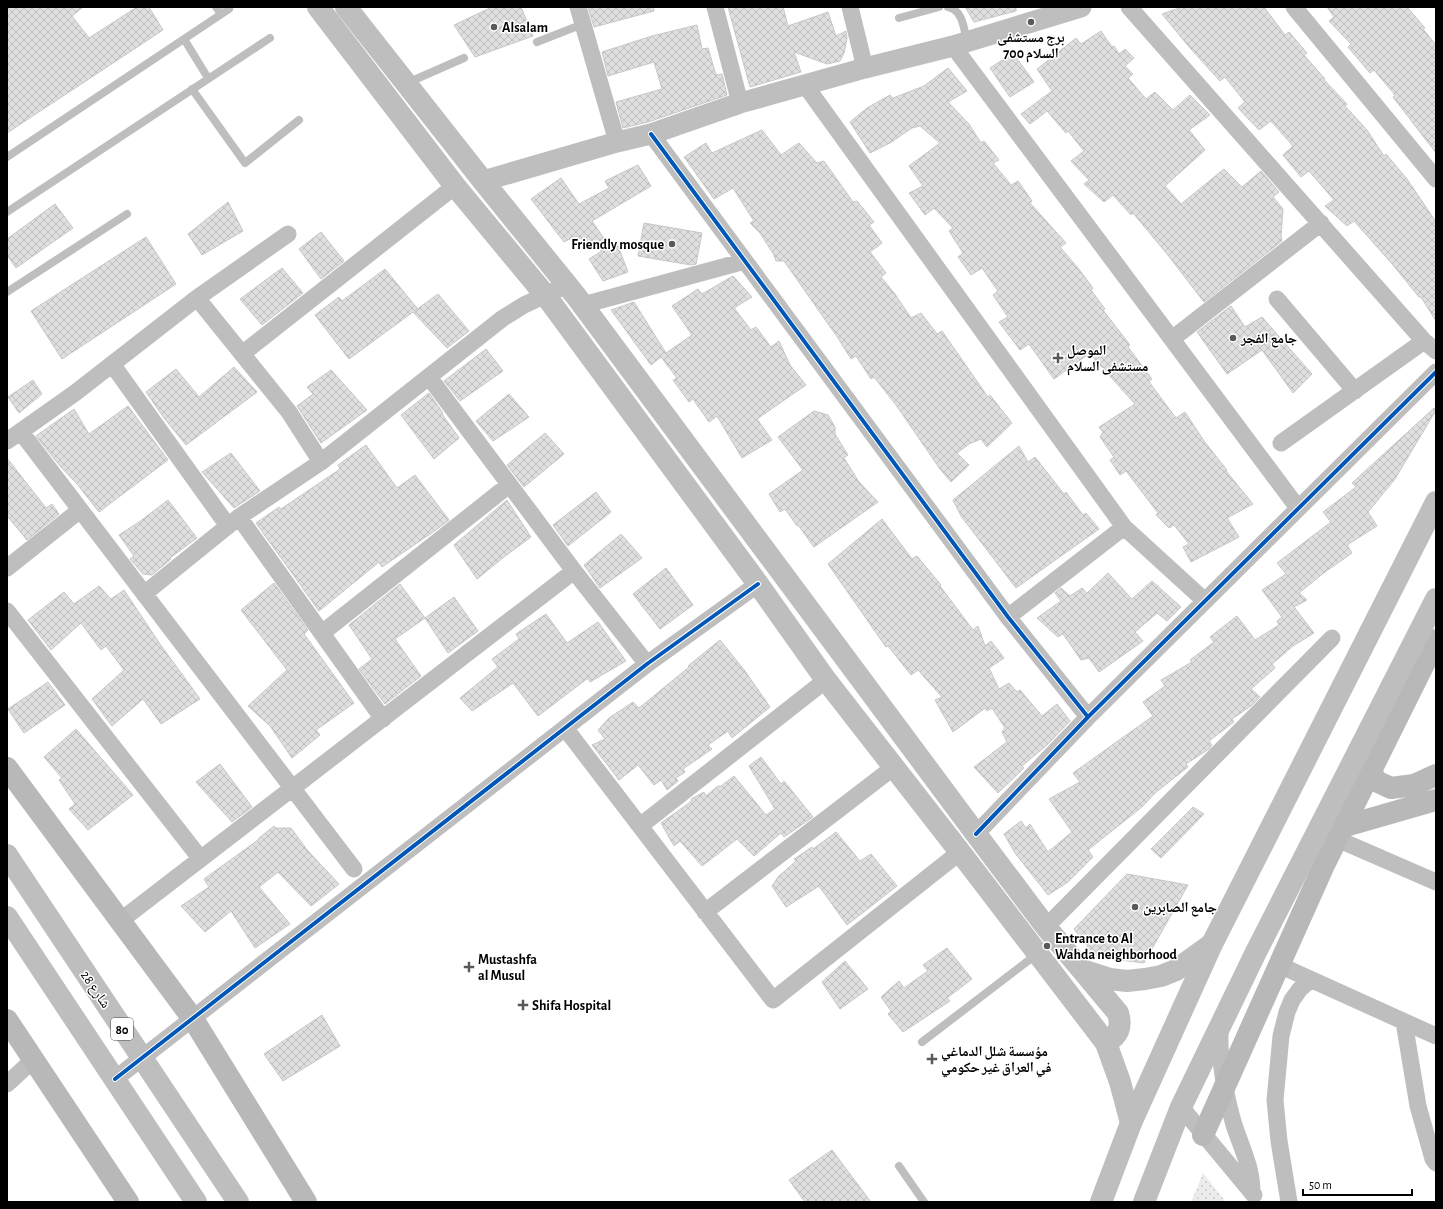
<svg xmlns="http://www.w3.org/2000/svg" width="1443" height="1209" font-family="'Alegreya Sans','Noto Naskh Arabic',sans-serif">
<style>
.park{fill:url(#park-dots)}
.building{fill:url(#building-cross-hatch);stroke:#c7c7c7}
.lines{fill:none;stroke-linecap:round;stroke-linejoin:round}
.service{stroke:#bebebe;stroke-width:8}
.minor{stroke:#bebebe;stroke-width:17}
.tertiary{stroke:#bebebe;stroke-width:21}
.secondary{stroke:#b8b8b8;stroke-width:22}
.primary{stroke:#bebebe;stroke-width:22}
.trunk{stroke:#bebebe;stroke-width:22}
.cycleway-casing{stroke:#fff;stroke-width:6}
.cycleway{stroke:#0057b8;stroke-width:4}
.poi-dot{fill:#595959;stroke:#fff;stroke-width:1.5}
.labels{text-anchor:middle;stroke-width:3;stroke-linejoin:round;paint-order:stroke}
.shield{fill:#fff;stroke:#4c4c4c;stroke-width:1}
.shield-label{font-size:13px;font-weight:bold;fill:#000}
.poi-label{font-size:14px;font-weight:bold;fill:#000;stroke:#fff;text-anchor:start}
.street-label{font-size:14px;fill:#000;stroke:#fff}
</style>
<defs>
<pattern id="park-dots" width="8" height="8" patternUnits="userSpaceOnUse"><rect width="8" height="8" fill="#ececec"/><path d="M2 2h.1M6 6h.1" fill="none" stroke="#c9c9c9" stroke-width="1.8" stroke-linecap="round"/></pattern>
<pattern id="building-cross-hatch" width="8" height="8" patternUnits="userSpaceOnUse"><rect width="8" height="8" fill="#dfdfdf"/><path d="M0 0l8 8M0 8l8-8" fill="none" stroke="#bebebe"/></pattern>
</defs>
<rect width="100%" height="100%" fill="#fff"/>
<path class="park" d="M1203 1173 1226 1202H1191Z"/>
<path class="building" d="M7 7H83L72 16 89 38 137 7H149L163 30 7 133Z
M492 7H521L533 36 475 57 454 25Z
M588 7H653L654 11 594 27Z
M728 7H783L788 26 828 12 836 36 846 31 847 38 844 53 840 61 827 64 794 52 801 72 750 87Z
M965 7H1016V11L974 22Z
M1182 7H1264L1285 35 1289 32 1307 53 1304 55 1325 79 1324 80 1347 104 1345 106 1367 130 1384 156 1386 154 1407 179 1436 222V321L1421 297H1419L1393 265 1354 221 1347 226 1325 206 1334 200 1309 171 1301 177 1283 155 1293 146 1271 121 1259 130 1238 108 1245 102 1225 77 1220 81 1190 48 1162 14Z
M1327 7H1407L1425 28 1423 29 1436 45V153L1393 97 1395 95 1374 70 1370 73 1348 47 1351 44 1329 21 1334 17Z
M697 25 702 49 708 48 716 75 722 74 727 95 648 122 623 128 616 102 662 89 654 62 608 76 602 52 652 36Z
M1101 31 1112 47 1114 46 1119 54 1125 49 1134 58 1125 66 1133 74 1128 78 1146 99 1155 92 1173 110 1190 95 1210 115 1189 130 1205 150 1165 186 1181 204 1224 169 1242 187 1261 171 1279 192 1273 197 1283 209 1281 236 1282 241 1204 302 1167 254 1133 213 1131 215 1113 195 1104 202 1084 184 1089 180 1071 161 1084 151 1068 131 1066 133 1047 111 1030 124 1021 114 1052 91 1037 69 1076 38 1081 44Z
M1013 53 1034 82 1010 97 990 68Z
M948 68 967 91 948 102 969 124 981 143 984 141 999 160 993 163 1011 185 1018 181 1032 201 1030 203 1066 243 1060 247 1078 268 1093 288 1091 290 1105 309 1103 310 1130 345 1128 347 1152 379 1149 382 1176 418 1185 412 1204 441 1227 470 1226 471 1253 504 1227 518 1239 537 1191 562 1183 547 1189 544 1174 525 1169 528 1156 515 1158 513 1126 471 1120 475 1110 460 1114 457 1100 437 1103 432 1099 427 1135 404 1100 365H1099L1090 353 1054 379 1029 344 1020 350 999 322 1008 317 993 295 998 291 982 268 971 275 958 257 963 253 949 231 953 228 934 208 925 215 909 193 923 186 909 166 940 143 920 126 912 128 890 143 870 153 850 122 867 108 890 95 893 98 924 86Z
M762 130 781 155 799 143 817 163 824 161 853 202 857 201 874 222 869 225 882 243 870 252 886 273 881 277 895 294 911 318 921 313 937 334 942 331 988 397 990 395 1012 423 987 447 981 439 969 444 957 453 969 465 951 482 940 469 896 405 874 377 871 379 856 356 851 359 838 338 784 261H776L774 255 760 233 750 223 754 221 733 188 714 199 684 157 706 143 712 153Z
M638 165 651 186 592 221 610 247 617 243 628 272 603 281 589 259 602 251 576 236 564 242 531 199 561 178 579 204 609 188 605 181Z
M228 202 243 231 202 255 188 234Z
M55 204 73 228 16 268 7 255V239Z
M644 223 702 233 696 264 691 265 638 256Z
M321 232 344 261 321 279 299 249Z
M146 237 176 284 62 359 31 311Z
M282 268 303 293 262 325 240 299Z
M385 269 417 308 416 310 438 294 469 331 447 348 413 312 349 359 315 315 339 297 342 301Z
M733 276 752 297 734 308 751 330 756 327 771 347 779 341 790 365 806 385 757 419 772 440 742 458 717 416 709 422 693 399 689 402 673 380 677 378 661 357 651 365 611 310 634 302 666 353 692 335 672 306 698 289 702 294Z
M1231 306 1245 327 1262 317 1312 374 1293 393 1262 350 1227 374 1197 332Z
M486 349 503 371 460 401 444 381Z
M234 367 257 392 186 445 164 418 146 392 176 369 199 397Z
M331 370 367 410 321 443 297 406 313 394 307 387Z
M33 380 42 394 19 413 8 397Z
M429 393 443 413 442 414 459 438 434 459 401 415Z
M509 394 529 417 493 441 476 421Z
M128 406 168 460 99 512 77 484 60 466 36 436 74 409 89 434Z
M1434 408 1436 410 1395 479 1368 512 1377 526 1347 545 1352 553 1325 572 1299 593 1307 600 1294 607 1314 633 1293 646 1272 664 1275 668 1251 689 1260 697 1251 706 1232 719 1234 722 1209 741 1212 745 1209 749 1186 764 1188 767 1155 793 1142 807 1088 850 1093 857 1068 882 1048 895 1015 853 1004 834 1021 821 1026 828 1030 824 1048 852 1072 832 1049 799 1080 782 1073 773 1153 716 1143 702 1165 686 1161 680 1192 662 1190 660 1214 642 1210 637 1237 616 1255 640 1279 625 1277 621 1282 617 1262 590 1286 574 1277 563 1331 522 1323 512 1356 487 1352 483Z
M814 411 828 415 835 427V434L848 455 844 458 859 482 878 502 814 547 798 525 797 526 785 509 780 512 769 494 803 470 778 437Z
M545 433 564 454 524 487 507 465Z
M366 445 397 488 415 475 449 520 433 532 382 567 379 562 319 611 256 523 279 507 281 509 340 469 338 465Z
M1019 446 1028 462 1035 457 1064 494 1066 492 1083 515 1086 513 1099 529 1016 588 961 516 953 500Z
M231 453 260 491 234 508 202 472Z
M7 458 46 508 52 504 59 514 27 540 7 516Z
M596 492 611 512 568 546 553 525Z
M168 500 197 538 170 558 171 559 152 575 143 574 130 559 134 556 119 535 139 522Z
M507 500 531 537 504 557 477 579 454 545Z
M882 519 912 559 917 556 941 585 940 586 973 630 978 626 985 646 991 641 1004 658 989 668 999 689 1009 683 1017 692 1020 690 1042 716 1057 704 1070 721 1047 745 1022 766 1024 768 998 793 974 767 1007 742 1002 732 1005 728 992 708 987 711 985 708 953 732 935 700 942 697 918 670 911 675 888 646 886 647 828 564Z
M621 534 642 558 600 588 584 565Z
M666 568 693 605 660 629 633 594Z
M1108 573 1132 599 1152 581 1181 607 1167 621 1157 613 1135 632 1143 641 1099 672 1089 658 1081 660 1063 634 1058 637 1037 618 1061 601 1055 593 1061 588 1070 596 1082 588 1087 593Z
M274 583 308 630 304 634 354 703 316 730 320 735 292 758 270 726 248 706 287 670 241 610Z
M400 584 425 618 395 639 421 676 385 704 359 669 372 659 349 625Z
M99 586 111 599 124 590 160 644 200 699 161 724 143 699 112 726 92 699 124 670 106 646 101 650 81 623 51 650 28 620 64 592 74 604Z
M454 597 478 631 448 653 425 618Z
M546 614 567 643 598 622 626 661 590 682 588 678 538 716 513 683 472 711 460 698 498 667 492 659 519 639 516 634Z
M720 640 745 671 770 707 732 738 728 731 708 745 712 749 683 769 685 772 676 778 678 781 667 790 661 780 654 785 638 765 619 780 592 745 605 739 598 730 609 718 633 702 639 708 689 667 688 666Z
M48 682 65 705 24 733 8 709Z
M76 729 133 795 88 830 69 809 75 804 59 780 62 778 44 757Z
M761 757 781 784 784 781 813 817 784 837 781 833 754 856 737 839 702 866 680 841 674 846 661 823 692 801 691 799 704 792 706 796 718 786H721L734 776 766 815 775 809 749 766Z
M220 764 252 807 232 822 196 782Z
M1193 807 1204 814 1161 858 1151 849Z
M274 826 276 828H291L308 851 339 884 311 906 278 872 259 887 290 924 255 948 231 911 205 932 181 906 209 887 204 879 258 840 259 838Z
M836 832 860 861 871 854 897 886 847 925 819 886 786 907 772 886 778 877 796 861 794 859 812 847 813 849Z
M1127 874 1188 885 1144 963 1096 957 1074 929Z
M947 948 972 979 947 998 950 1001 903 1032 888 1014 891 1011 881 997 899 981 904 988 928 971 923 965Z
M845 961 868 989 840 1009 822 982Z
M322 1015 340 1046 283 1081 264 1054Z
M832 1150 871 1202H805L789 1180Z"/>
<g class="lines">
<path class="service" d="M216 7 221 14
M948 7C963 10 964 29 967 42
M899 18 939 7
M184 39 208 78
M537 42 583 24
M407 83 464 58
M192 89 245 163 299 120
M7 157 229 9
M7 212 270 38
M7 292 127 214
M922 1042 1037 954
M899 1166 924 1202"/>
<path class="minor" d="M578 7 617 142
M715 7 740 103
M850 7 865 68
M1129 7 1424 341 1436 351
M1294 7 1436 179
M953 46 1298 508
M805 85 1124 527 1205 601
M651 134 1008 617 1088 717
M197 298 289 412 321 462
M1277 299 1355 391
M583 305 745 261
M1172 339 1321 223
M242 354 455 186
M112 364 228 526
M429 377 574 571 647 664
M21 432 354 869
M7 441 75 393 197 298 288 234
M1281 443 1424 341
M239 517 383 719
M7 568 80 510
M144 594 239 517 321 462 503 318 524 305 567 285
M7 611 200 858
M1008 617 1124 527
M322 633 509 485
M565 728 773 1000 960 852
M640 826 826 680
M976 834 1088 717 1436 372
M1337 839 1436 882
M705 912 894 767
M120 921 574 571
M1046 927 1332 638
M1279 965 1436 1036
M1404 1022 1418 1106 1433 1159 1436 1163
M1220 1030C1219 1063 1225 1094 1234 1125 1242 1149 1252 1167 1252 1193
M115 1079 647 664 758 584
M7 1084 33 1060
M1181 1107 1254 1195
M1289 1202 1279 1141 1275 1100 1281 1036 1287 1012 1292 1000 1300 989 1310 980"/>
<path class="tertiary" d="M483 181 617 142 651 134 740 103 865 68 953 46 1081 7"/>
<path class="secondary" d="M1372 759 1371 770 1376 781 1391 788 1414 785 1436 775
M7 768 193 1019 306 1202
M1336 831 1342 827 1436 800
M7 1020 128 1202
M1203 1135 1324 865 1436 640"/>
<path class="primary" d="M318 7 455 186 546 296 758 584 826 680 960 852 1106 1043 1120 1082 1131 1123
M346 7 483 181 576 296 976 834 1046 927 1082 970 1110 979 1127 981 1145 979 1161 976 1176 970 1212 944
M1082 970 1118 1013C1122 1027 1119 1035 1106 1043"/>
<path class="trunk" d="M7 855 238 1202
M7 917 196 1202
M1101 1202 1131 1123 1212 944 1436 502
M1144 1202 1181 1107 1256 952 1436 599"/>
<g class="cycleway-casing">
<path id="cycleway" d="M651 134 1008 617 1088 717
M976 834 1088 717 1436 372
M115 1079 647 664 758 584"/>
</g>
<use href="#cycleway" class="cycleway"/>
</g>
<g class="poi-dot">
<circle cx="1031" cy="22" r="4"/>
<circle cx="494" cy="27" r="4"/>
<circle cx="672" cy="244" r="4"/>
<circle cx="1233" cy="338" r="4"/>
<path d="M1056 352h4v4h4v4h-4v4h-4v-4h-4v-4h4z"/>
<circle cx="1135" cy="907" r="4"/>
<circle cx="1047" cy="946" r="4"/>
<path d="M467 961h4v4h4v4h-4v4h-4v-4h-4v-4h4z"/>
<path d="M521 999h4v4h4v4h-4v4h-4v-4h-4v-4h4z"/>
<path d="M930 1053h4v4h4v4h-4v4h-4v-4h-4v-4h4z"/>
</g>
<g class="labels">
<rect class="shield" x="111" y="1018" width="22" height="22" rx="3"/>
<g class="shield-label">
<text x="122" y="1034">80</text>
</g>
<g class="poi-label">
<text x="502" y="32">Alsalam</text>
<text x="1031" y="42" text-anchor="middle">برج مستشفى<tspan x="1031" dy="16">السلام 700</tspan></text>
<text x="664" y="249" text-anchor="end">Friendly mosque</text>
<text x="1241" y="343">جامع الفجر</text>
<text x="1067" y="355">الموصل<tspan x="1067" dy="16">مستشفى السلام</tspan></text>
<text x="1143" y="912">جامع الصابرين</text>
<text x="1055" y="943">Entrance to Al<tspan x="1055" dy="16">Wahda neighborhood</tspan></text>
<text x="478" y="964">Mustashfa<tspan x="478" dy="16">al Musul</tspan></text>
<text x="532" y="1010">Shifa Hospital</text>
<text x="941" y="1056">مؤسسة شلل الدماغي<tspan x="941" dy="16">في العراق غير حكومي</tspan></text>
</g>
<g class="street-label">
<text transform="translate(96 989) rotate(56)" y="5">شارع 28</text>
</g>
</g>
<rect width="1443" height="1209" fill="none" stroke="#000000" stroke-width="16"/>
<path d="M1303 1189v6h109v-6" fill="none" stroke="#000000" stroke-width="2"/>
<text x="1309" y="1189" font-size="12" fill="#000000" stroke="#ffffff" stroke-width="3" paint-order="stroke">50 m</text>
</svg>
